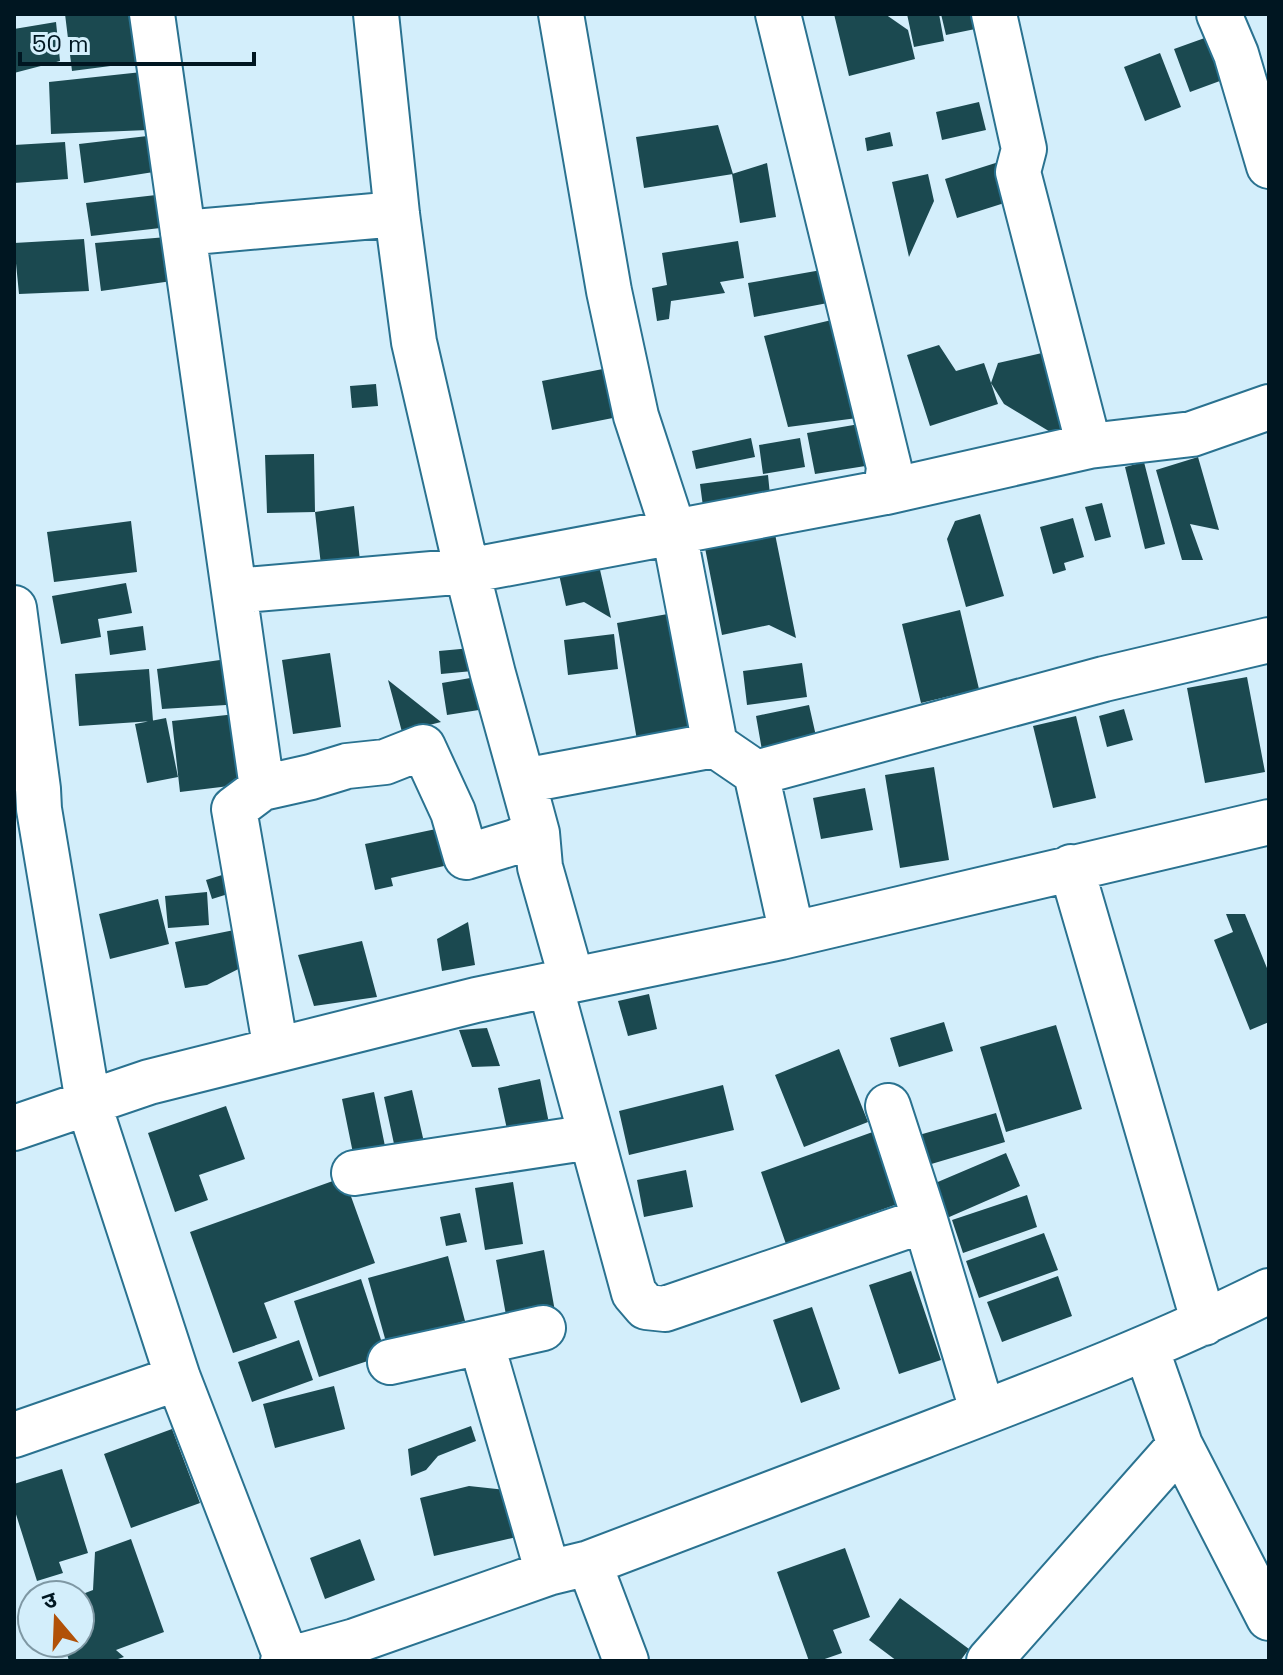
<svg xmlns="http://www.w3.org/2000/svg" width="1283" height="1675" font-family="'Space Grotesk','Noto Sans Devanagari',sans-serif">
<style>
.building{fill:#1b4950}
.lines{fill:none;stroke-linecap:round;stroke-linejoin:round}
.minor-casing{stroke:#2a7290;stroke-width:48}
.minor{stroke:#fff;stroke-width:44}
</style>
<rect width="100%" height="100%" fill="#d3eefb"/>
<path class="building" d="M65 14H135L141 62 72 71Z
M834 14H885L908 30 915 59 849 76Z
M907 14H939L944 41 914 47Z
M941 14H982L985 27 946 35Z
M56 22 60 61 14 73V29Z
M1213 35 1228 78 1190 92 1174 49Z
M1160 53 1181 107 1145 121 1124 67Z
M142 72 148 130 51 134 49 82Z
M979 102 986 130 942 140 936 112Z
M718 125 733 174 644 188 636 137Z
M890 132 893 146 867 151 865 138Z
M156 135 160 171 84 183 79 144Z
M65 142 68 179 14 183V145Z
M1005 160 1017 199 957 218 945 179Z
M767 163 776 217 740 223 732 174Z
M928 174 934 201 909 257 892 182Z
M165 194 169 227 91 236 86 203Z
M167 237 172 281 101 291 95 243Z
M84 239 89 291 19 294 14 243Z
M738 241 744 278 720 282 725 293 671 301 669 319 657 321 652 288 667 285 662 253Z
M827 269 833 302 754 317 748 283Z
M840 318 865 417 788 427 764 336Z
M939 345 956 371 984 363 991 383 998 363 1055 350 1073 428 1052 433 1004 404 991 383 998 404 930 426 907 355Z
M618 366 628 415 552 430 542 381Z
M376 384 378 406 352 408 350 386Z
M871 422 878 464 815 474 807 433Z
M751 438 755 457 696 469 692 451Z
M800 438 805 467 763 474 759 445Z
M314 454 315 512 267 513 265 455Z
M1198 457 1219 530 1190 524 1203 560H1182L1156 470Z
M1144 462 1165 544 1145 549 1125 467Z
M768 475 771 505 704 514 700 484Z
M1102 503 1111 537 1095 541 1085 507Z
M354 506 361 570 322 574 315 512Z
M980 514 1004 596 966 607 947 539 955 521Z
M1073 518 1084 557 1064 563 1066 570 1053 574 1040 527Z
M131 521 137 572 54 582 47 532Z
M775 534 796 638 769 625 722 635 705 548Z
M598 561 611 618 584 602 566 606 558 570Z
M126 583 132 613 98 619 101 637 61 644 52 596Z
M960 610 979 689 921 703 902 624Z
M679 612 700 735 638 746 617 623Z
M143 626 146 650 110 655 107 631Z
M614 634 618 669 568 675 564 640Z
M482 647 483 670 441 674 439 651Z
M330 653 341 727 293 734 282 660Z
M234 658 242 704 162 709 157 669Z
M802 663 807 697 747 705 743 671Z
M149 669 153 721 79 726 75 674Z
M493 674 498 707 447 715 442 683Z
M1247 677 1265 772 1205 783 1187 688Z
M388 680 441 722 402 732Z
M809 705 818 745 763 756 756 716Z
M1124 709 1133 740 1107 747 1099 716Z
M245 713 254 783 180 792 172 721Z
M1076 716 1096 798 1053 808 1033 726Z
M166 718 178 777 147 783 135 724Z
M934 767 949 860 900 868 885 775Z
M865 788 873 830 821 839 813 798Z
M436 829 444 866 391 878 393 886 375 890 365 844Z
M238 870 244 889 212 899 206 880Z
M207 892 209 925 168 928 165 896Z
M158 899 169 944 110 959 99 914Z
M1226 914H1245L1269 973V1022L1250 1030 1214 940 1233 932Z
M468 922 475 965 442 971 437 939Z
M249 927 260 958 207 985 185 988 175 942Z
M362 941 377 997 314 1006 298 955Z
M649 994 657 1029 628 1036 618 1001Z
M944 1022 953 1051 899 1067 890 1038Z
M1056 1025 1082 1109 1006 1132 980 1047Z
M487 1028 500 1066 472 1067 459 1030Z
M839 1049 868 1122 804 1147 775 1075Z
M540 1079 551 1133 510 1143 498 1088Z
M723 1085 734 1130 629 1155 619 1111Z
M412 1090 426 1151 397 1158 384 1097Z
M374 1092 387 1156 355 1163 342 1099Z
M226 1106 245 1159 199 1175 208 1200 175 1212 148 1133Z
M996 1113 1005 1142 928 1165 919 1135Z
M881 1129 906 1201 786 1244 761 1172Z
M1006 1153 1020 1186 947 1218 933 1184Z
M686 1170 693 1207 644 1217 637 1180Z
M344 1177 375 1263 264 1303 277 1338 233 1353 190 1232Z
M513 1182 523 1244 485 1250 475 1188Z
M1027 1195 1037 1227 963 1253 952 1220Z
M460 1213 467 1242 446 1246 440 1217Z
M1044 1233 1058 1270 979 1298 966 1261Z
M544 1250 556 1317 508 1326 496 1260Z
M448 1256 465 1321 386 1342 368 1278Z
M911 1271 941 1360 899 1374 869 1285Z
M1058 1276 1072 1316 1002 1342 987 1302Z
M361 1279 386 1355 319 1377 294 1301Z
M812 1307 840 1389 801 1403 773 1320Z
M299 1340 313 1380 252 1402 238 1362Z
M334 1386 345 1429 275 1448 263 1404Z
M471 1426 476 1441 438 1456 426 1470 411 1476 408 1449Z
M172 1429 200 1503 131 1528 104 1454Z
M62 1469 88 1553 59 1562 63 1573 37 1581 14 1508V1484Z
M469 1486 506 1490 517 1537 434 1556 420 1498Z
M131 1539 164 1632 116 1650 124 1657 112 1661H69L64 1643H80V1595L93 1590 95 1552Z
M360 1539 375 1580 325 1599 310 1558Z
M845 1548 870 1617 833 1630 842 1653 819 1661H809L777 1572Z
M900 1598 969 1649 960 1661H897L869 1640Z"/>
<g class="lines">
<g class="minor-casing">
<path id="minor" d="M152 14 262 788 234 809 276 1050
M376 14 397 214 414 342 467 571 493 674 531 811 537 833 540 867 572 980
M561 14 609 291 636 416 674 532 715 745
M1219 14 1236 54 1269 166
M183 233 397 214
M1089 446 1192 434 1269 407
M886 492 1089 446 1018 172 1024 149 994 14
M234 591 467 571 886 492 889 467 778 14
M14 608 38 789 39 809 88 1102 178 1378 287 1660
M756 773 1104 679 1269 640
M523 781 715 745 756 773 792 934
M262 788 311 777 347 766 385 762 423 747 453 812 466 857 515 842 537 833
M1071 867 1204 1323
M550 985 634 1293 646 1307 665 1309 925 1220
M888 1106 925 1220 983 1413
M14 1128 149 1082 476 1000 781 937 1269 822
M354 1173 591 1137
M543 1328 481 1342 548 1573
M1146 1348 1180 1445 1269 1618
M390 1362 481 1342
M14 1435 178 1378
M589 1563 626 1661
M283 1661 355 1641 548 1573 589 1563C700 1521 811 1478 923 1436 1040 1391 1157 1347 1269 1291
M989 1661 1180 1445"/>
</g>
<use href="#minor" class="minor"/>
</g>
<rect width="1283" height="1675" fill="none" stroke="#001621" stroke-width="32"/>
<g transform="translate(56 1619) rotate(341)"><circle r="38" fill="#d3eefb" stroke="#7f98a4" stroke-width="2"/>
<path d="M0-6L14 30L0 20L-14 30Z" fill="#b15108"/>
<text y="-12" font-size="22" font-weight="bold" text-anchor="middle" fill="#001621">उ</text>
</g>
<path d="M20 52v12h234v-12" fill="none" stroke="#001621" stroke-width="4"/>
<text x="32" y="52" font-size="24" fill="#001621" stroke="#d3eefb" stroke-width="6" paint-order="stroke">50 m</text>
</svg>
